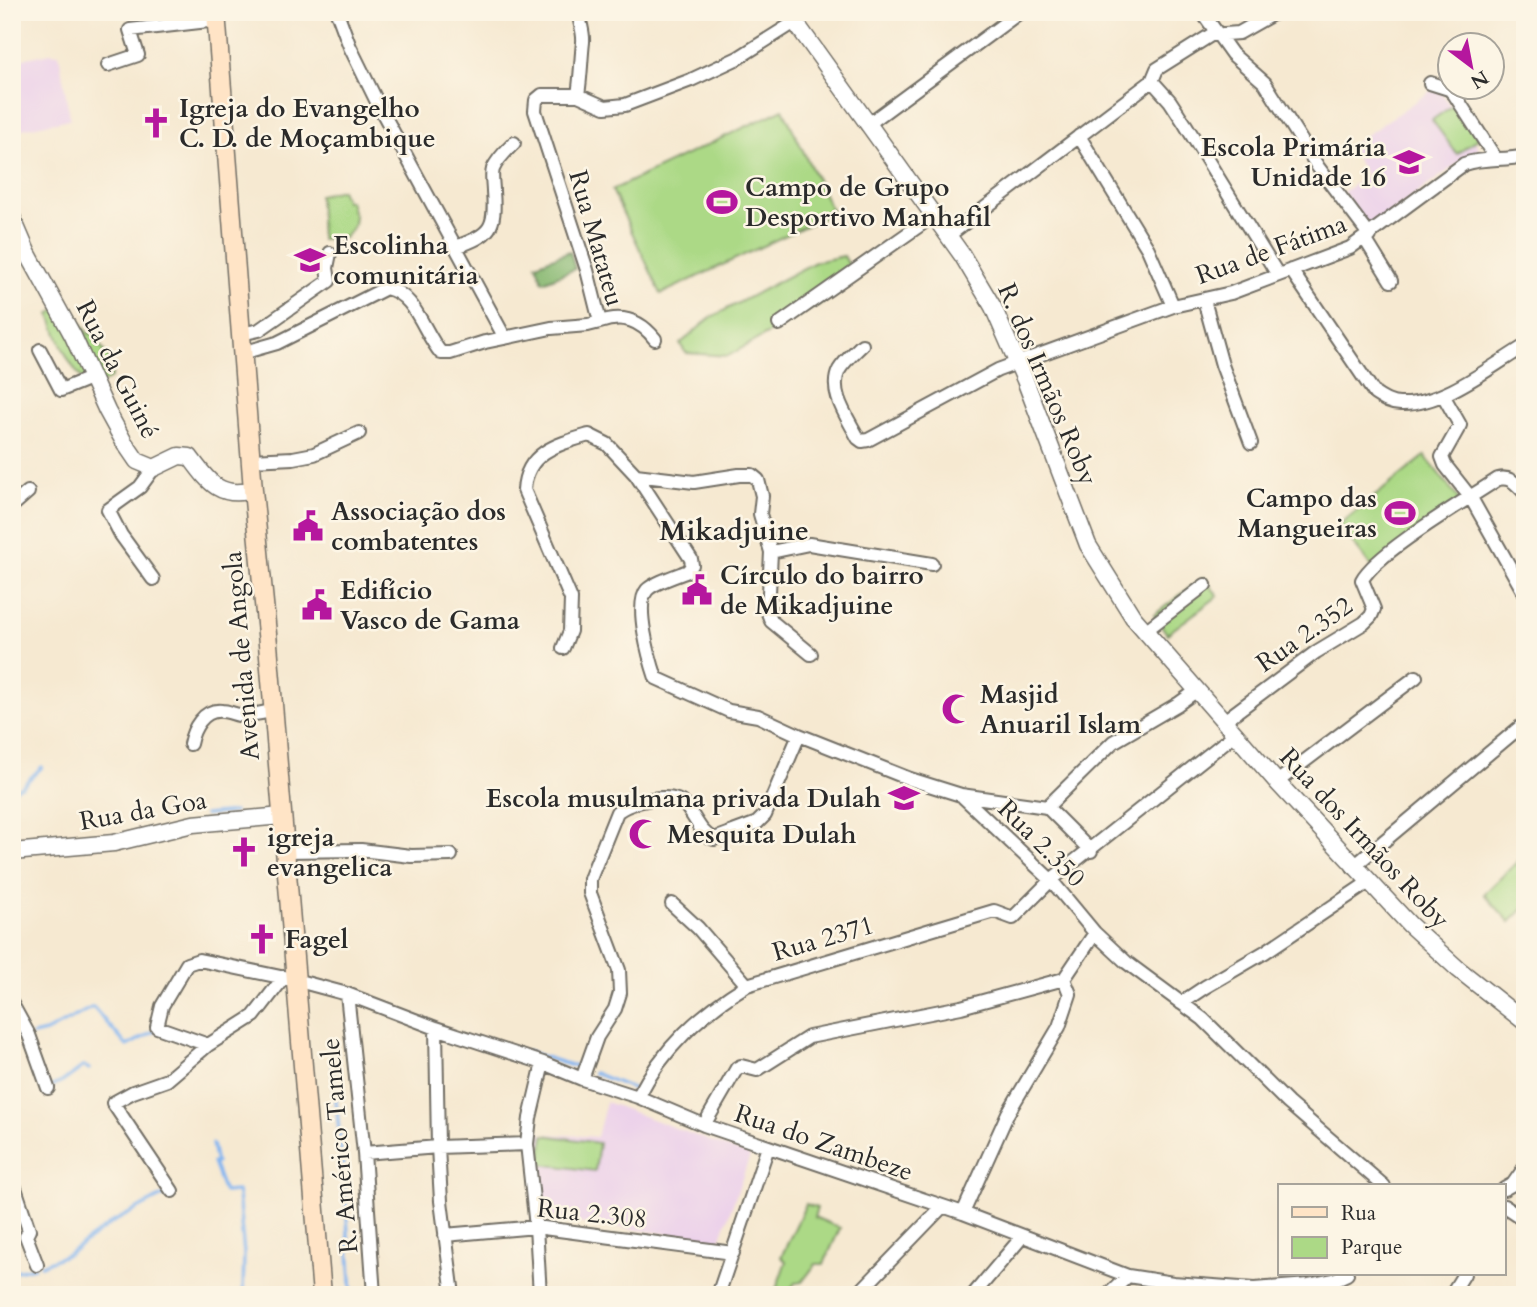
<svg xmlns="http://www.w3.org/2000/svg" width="1537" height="1307" font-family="Cardo,serif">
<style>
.built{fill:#ecd1ea}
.green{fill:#acd986;stroke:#6c8258;stroke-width:2}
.forest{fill:#89b973;stroke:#5a724f;stroke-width:2}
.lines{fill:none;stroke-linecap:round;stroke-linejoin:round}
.stream{stroke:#84b6f0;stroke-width:3.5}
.minor-casing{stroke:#726e65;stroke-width:16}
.tertiary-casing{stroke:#726e65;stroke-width:19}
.secondary-casing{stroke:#726e65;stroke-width:21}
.minor{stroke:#fff;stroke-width:12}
.tertiary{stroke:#fff;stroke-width:16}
.secondary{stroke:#ffe4c6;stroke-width:18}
.labels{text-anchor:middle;stroke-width:5;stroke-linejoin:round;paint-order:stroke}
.poi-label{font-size:26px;font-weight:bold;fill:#2b2b2b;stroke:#fcf5e5;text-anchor:start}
.street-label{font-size:26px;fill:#2b2b2b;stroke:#fcf5e5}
.neighbourhood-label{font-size:28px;font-weight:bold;fill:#2b2b2b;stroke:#fcf5e5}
</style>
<rect width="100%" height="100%" fill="#fcf5e5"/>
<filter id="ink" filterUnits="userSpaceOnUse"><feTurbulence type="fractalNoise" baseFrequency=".0143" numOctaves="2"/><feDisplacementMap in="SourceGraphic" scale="14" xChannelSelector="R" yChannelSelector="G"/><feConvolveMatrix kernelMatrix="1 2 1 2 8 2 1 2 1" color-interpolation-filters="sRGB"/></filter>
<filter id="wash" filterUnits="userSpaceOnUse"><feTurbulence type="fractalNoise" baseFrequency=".00686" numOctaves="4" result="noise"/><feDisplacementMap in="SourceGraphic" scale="28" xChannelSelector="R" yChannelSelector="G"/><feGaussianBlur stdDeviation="1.57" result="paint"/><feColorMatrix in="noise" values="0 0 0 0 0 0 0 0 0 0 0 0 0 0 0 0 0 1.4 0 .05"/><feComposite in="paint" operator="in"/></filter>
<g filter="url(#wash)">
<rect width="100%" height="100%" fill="#f6e9d1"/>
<path class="built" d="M51 53 59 54 70 119 12 131V61Z
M1432 90 1441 92 1479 148 1368 229 1343 192 1367 176 1349 147Z
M606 1102 750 1156 720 1240 538 1218 530 1133 597 1137Z"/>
<path class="green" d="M1455 104 1479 138 1457 154 1432 120Z
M783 109 833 213 661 294 612 190Z
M341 190 346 201H350C355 220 359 222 344 238L321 239 319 195Z
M844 256 854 274 834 296 728 356 686 353 680 344 710 318 815 262Z
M66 302 87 332 90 334 93 332 96 336 95 338 113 364 111 378 94 388C71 375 58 339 50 314Z
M1425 456 1461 502 1375 571 1339 525Z
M1204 577 1218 596 1167 634 1154 615Z
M1525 854V907L1510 922 1484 894Z
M544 1135 599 1143 595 1171 540 1164Z
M806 1204 817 1208 814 1217 840 1228 824 1264H816L802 1282 795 1283 786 1295H774L786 1261 781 1257Z"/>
<path class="forest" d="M570 251 575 269 543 282 536 264Z"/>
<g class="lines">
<path class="stream" d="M12 790 22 786 42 767
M205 815 234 812
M33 1035 46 1032 93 1007 127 1046 155 1031
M12 1037 23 1031
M330 1044 345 1188 352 1295
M528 1052 580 1068
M594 1073 636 1090
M52 1086 62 1082 84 1066 89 1069
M212 1144 216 1163H213L224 1192 237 1191 238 1195 244 1253 243 1295
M41 1265 68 1254 113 1222 168 1193
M12 1272 34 1267"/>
</g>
</g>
<g filter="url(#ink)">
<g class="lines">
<g class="minor-casing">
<path id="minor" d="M337 12 350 47 379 106 505 338
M1202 12 1232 54 1265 83 1318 167 1370 236
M108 65 138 55 130 30 217 20
M1152 81 1170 101 1185 124 1278 275
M1430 83 1449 89 1454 94 1496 159
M578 95C581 76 581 59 583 42 584 32 579 22 579 12
M867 125 1020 12
M1079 136 1148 249 1173 306
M948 236 1152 81 1157 69 1211 35 1239 33 1276 12
M1365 239 1391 281
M456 247C491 234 496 229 493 191 493 184 491 175 493 169 497 159 507 150 514 143
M12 260 27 252
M1291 270 1375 394C1383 399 1390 404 1400 404 1442 406 1490 367 1525 346
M1204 300 1222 365 1251 443
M600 322C623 314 640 320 655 339
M779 324 933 216
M241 334 259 330 329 281 327 268 330 253
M862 345C855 352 844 361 839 370 828 392 848 418 858 438L862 441 868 440 998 370 1173 306 1231 293 1350 248 1464 164C1484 157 1504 161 1525 156
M40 350 61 390 93 377
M242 353 277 343 386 288C416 294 423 332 441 353H450L485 342 551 328 588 325 600 322 587 270 535 111 536 100 542 95H578L605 107 625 105 691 80 738 58 795 22
M1443 395 1460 425 1442 457 1445 465 1471 498 1525 594
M251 460 293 458 314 454 359 433
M636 475 691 559 692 565 688 571C678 575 653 583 647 590 634 605 650 660 656 678L729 711 758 716 799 735 910 779 961 795 1051 880 1095 933 1126 962 1203 1019 1288 1103 1384 1186
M12 506 28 492
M771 552 809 544 932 564
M153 579 121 535 108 510 140 487 154 468
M1145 631 1205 585
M563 648 570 631 571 599 524 490C526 452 558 444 589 435L607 444 636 475 694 482 739 475H752L758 480 762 496 760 514 771 552 768 613 771 621 811 654
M1224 721 1316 652 1364 623 1371 616 1374 609 1362 580C1377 552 1468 499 1498 479 1511 476 1516 484 1525 493
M190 744C193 729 203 709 222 711 228 711 233 714 239 715 250 716 261 713 273 711
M1277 782 1416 677
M961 795 1047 807
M1047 807 1113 742 1178 704 1196 691
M1047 807 1091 851
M284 851 361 850 411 856 451 855
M1353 867 1525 723
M672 904 698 928 747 985
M1064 979 1095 933
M347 994 364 1153 374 1295
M1181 1003 1205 987 1265 952 1369 882
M12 1004 29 1035 48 1088
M436 1028 438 1147 441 1201 453 1295
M208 1045 157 1027 162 1006 187 964 199 960 295 980 347 994 436 1028 543 1063 582 1079 638 1097 704 1125 963 1213 1128 1276 1173 1283 1254 1289 1309 1285 1334 1280 1347 1274
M582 1079 597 1037 615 1009 620 993 619 970 590 893V879L617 812C630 801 672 791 685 805 695 816 700 834 714 839L757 823 765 815 799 735
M638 1097C663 1048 700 1014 747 985L994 911 1013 918 1051 880 1235 734
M704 1125 737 1068 741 1066 757 1070 809 1037 961 1007 1064 979
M364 1153 438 1147 527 1144
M12 1179 29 1230 26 1236 37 1265
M1504 1189 1513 1184 1525 1167
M172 1191 113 1103 133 1092 167 1080 208 1045 254 1016 284 977
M1504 1206 1525 1220
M963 1213 1008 1113 1059 1027 1070 994 1064 979
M445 1235 536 1227 733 1253
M540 1295 536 1227 527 1144 530 1118 543 1063
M718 1295 768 1147
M857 1295 942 1207
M973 1295 1022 1237
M1108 1295 1128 1276
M1451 1295 1464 1274"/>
</g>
<g class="tertiary-casing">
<path id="tertiary" d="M788 12 962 255 993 307 1025 380 1088 545 1133 617 1277 782 1410 925 1458 969 1525 1022
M12 217 27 252 73 336 107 411 124 442 137 461 154 468 179 456 190 457C208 481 219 499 253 490
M12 852 114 843 193 824 282 816"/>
</g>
<g class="secondary-casing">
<path id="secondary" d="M216 12 253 490 268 644 322 1295"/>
</g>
<use href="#minor" class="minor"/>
<use href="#tertiary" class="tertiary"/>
<use href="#secondary" class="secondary"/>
</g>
</g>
<defs>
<g id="church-bare" transform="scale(2.415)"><path d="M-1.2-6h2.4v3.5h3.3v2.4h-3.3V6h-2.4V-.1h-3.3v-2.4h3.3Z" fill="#b5179e" stroke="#fcf5e5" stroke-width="2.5" paint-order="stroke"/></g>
<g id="school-bare" transform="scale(2.415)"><path d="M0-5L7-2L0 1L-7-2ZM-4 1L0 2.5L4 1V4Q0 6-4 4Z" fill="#b5179e" stroke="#fcf5e5" stroke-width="2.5" paint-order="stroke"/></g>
<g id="stadium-bare" transform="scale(2.415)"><path d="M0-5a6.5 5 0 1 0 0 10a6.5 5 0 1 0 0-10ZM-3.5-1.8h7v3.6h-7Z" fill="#b5179e" stroke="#fcf5e5" stroke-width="2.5" paint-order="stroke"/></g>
<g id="civic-bare" transform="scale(2.415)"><path d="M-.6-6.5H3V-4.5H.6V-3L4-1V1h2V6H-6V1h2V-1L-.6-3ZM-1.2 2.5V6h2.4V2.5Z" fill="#b5179e" stroke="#fcf5e5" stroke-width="2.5" paint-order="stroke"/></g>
<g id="mosque-bare" transform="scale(2.415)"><path d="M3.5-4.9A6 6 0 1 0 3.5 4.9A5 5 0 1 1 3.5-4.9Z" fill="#b5179e" stroke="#fcf5e5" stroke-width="2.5" paint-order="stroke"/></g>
</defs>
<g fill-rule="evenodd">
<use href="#church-bare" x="156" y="123"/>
<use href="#school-bare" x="1409" y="162"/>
<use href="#stadium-bare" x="722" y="202"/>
<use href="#school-bare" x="310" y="260"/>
<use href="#stadium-bare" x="1400" y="513"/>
<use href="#civic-bare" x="308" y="526"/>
<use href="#civic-bare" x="697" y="590"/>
<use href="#civic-bare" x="317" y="605"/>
<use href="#mosque-bare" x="957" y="709"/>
<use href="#school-bare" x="904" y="798"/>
<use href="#mosque-bare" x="644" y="834"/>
<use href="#church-bare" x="244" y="852"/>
<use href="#church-bare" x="262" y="939"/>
</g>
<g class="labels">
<g class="poi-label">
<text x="179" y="117">Igreja do Evangelho<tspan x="179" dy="30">C. D. de Moçambique</tspan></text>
<text x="1386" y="156" text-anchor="end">Escola Primária<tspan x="1386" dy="30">Unidade 16</tspan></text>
<text x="745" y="196">Campo de Grupo<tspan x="745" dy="30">Desportivo Manhafil</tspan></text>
<text x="333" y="254">Escolinha<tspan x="333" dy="30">comunitária</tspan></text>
<text x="1377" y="507" text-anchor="end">Campo das<tspan x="1377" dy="30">Mangueiras</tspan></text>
<text x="331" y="520">Associação dos<tspan x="331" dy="30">combatentes</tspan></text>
<text x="720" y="584">Círculo do bairro<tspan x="720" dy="30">de Mikadjuine</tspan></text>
<text x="340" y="599">Edifício<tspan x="340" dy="30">Vasco de Gama</tspan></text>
<text x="980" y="703">Masjid<tspan x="980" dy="30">Anuaril Islam</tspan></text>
<text x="881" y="807" text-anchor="end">Escola musulmana privada Dulah</text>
<text x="667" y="843">Mesquita Dulah</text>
<text x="267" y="846">igreja<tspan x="267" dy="30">evangelica</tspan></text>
<text x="285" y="948">Fagel</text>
</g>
<g class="street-label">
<text transform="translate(597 238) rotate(74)" y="9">Rua Matateu</text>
<text transform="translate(1271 249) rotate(-20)" y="9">Rua de Fátima</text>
<text transform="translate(118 369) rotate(63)" y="9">Rua da Guiné</text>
<text transform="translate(1048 384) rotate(67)" y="9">R. dos Irmãos Roby</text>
<text transform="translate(1304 634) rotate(-35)" y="9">Rua 2.352</text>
<text transform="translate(241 656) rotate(-95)" y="9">Avenida de Angola</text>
<text transform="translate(143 810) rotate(-10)" y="9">Rua da Goa</text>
<text transform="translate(1365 838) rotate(47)" y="9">Rua dos Irmãos Roby</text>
<text transform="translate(1042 843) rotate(45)" y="9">Rua 2.350</text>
<text transform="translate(823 938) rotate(-16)" y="9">Rua 2371</text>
<text transform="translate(824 1142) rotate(19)" y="9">Rua do Zambeze</text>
<text transform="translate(339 1146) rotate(-95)" y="9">R. Américo Tamele</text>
<text transform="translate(592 1213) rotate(6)" y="9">Rua 2.308</text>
</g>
<g class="neighbourhood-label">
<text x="734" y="540">Mikadjuine</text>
</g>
</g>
<rect width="1537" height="1307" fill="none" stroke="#fcf5e5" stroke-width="42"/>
<rect x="1278" y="1184" width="228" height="91" fill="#fcf5e5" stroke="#a8a49b" stroke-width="2"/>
<rect x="1292" y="1207" width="35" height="10" fill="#ffe4c6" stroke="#a8a49b" stroke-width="2"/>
<text x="1341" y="1220" font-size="21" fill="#2b2b2b">Rua</text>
<rect x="1292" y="1237" width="35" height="21" fill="#acd986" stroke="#a8a49b" stroke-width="2"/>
<text x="1341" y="1254" font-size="21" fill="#2b2b2b">Parque</text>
<g transform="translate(1471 66) rotate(148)"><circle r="33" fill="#fcf5e5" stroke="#a8a49b" stroke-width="2"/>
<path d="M0-5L12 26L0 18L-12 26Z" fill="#b5179e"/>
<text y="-10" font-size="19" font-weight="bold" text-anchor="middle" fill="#2b2b2b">N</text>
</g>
</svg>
